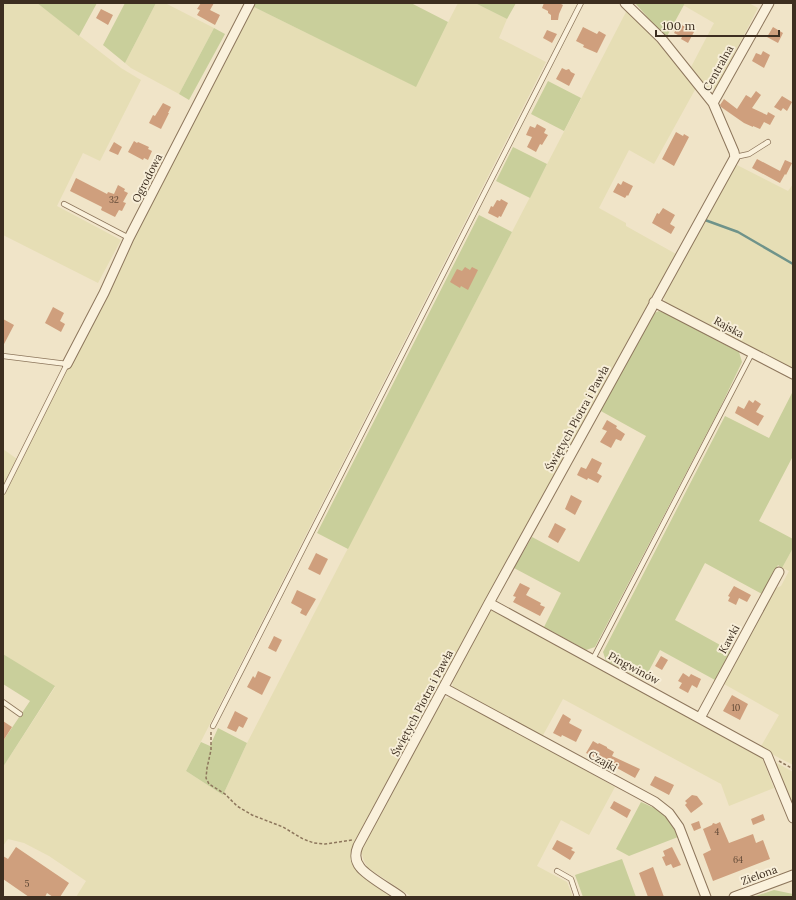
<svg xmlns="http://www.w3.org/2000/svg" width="796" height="900" font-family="Lora,serif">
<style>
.farmland{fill:#e6deb5}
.green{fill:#c9cf9b}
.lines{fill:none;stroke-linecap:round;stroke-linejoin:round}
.stream{stroke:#6f938a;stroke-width:2.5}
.building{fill:#cf9f7d}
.service-casing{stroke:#8d765c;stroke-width:6}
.minor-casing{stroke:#8d765c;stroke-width:11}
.path{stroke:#8d765c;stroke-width:1.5;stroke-dasharray:3 2;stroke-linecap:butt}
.service{stroke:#faf1dc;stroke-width:4.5}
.minor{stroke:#faf1dc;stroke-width:9}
.labels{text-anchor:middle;stroke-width:4;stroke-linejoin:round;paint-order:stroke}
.number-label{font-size:9px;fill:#624a37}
.street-label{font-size:11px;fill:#3d2e20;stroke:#f7eed8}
</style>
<rect width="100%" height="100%" fill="#f0e4c8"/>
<path class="farmland" d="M3 3H37L121 68 141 80 100 161 83 153 57 206 121 240 98 283 3 235Z
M156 3H165L214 28 179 94 131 68 125 63Z
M458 3H475L507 19 499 38 546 62 186 771 223 795 247 743 627 10 651 35 696 88 654 164 629 150 599 208 626 223V226L676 254 650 301 357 840 352 859 396 897H76L86 881 49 856 24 843 8 839 3 846V767L55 687 3 654V496L252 6 415 86Z
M685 3H749L758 8 717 87 713 90 706 87 691 67 714 23 683 5Z
M735 164 788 191 793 184V369L667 304 664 300V294Z
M3 449 17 459 3 487Z
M793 548V765L760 748 779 715 724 684 776 588 781 586 789 571 782 568Z
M491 609 761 755 774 788 729 806 721 784 563 699 542 737 454 691 452 682Z
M452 696 615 787 589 835 561 820 537 866 567 882 573 897H412L368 868 364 861 361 850 442 700Z
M775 762 793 772V805Z"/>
<path class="green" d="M37 3H97L79 36Z
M125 3H156L125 63 103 45Z
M254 3H411L448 22 416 87 252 6Z
M475 3H516L507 19Z
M635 3H685L666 38Z
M214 28 225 34 189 100 179 94Z
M548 81 581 98 564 131 531 114Z
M513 147 547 164 530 198 496 181Z
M479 215 512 232 348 549 317 533Z
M659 311 667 314 739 352 742 362 719 410 595 647 586 650 544 627 561 593 514 568 532 537 579 562 646 436 599 410 652 314Z
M793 391V456L759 521 793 539V548L782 568 778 565 762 594 705 563 675 620 731 651 715 680 660 650 644 680 606 661 603 652 725 416 769 438Z
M3 654 55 686 3 767V741L30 701 3 684Z
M218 728 247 743 223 795 186 771 201 742 210 746Z
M641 802C664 812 668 813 678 837L629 856 616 849Z
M622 859 636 897H583L575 875Z
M774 890 793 894V897H753Z"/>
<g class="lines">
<path class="stream" d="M705 220 738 232 793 264"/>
</g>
<path class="building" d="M201 3H214L210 10 220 15 215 25 197 15 200 10 197 9Z
M544 3H559L563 5 559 14 558 20H551V15L548 13V11L542 8Z
M101 9 113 15 108 25 96 18Z
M679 24 684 26 685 24 691 28 690 30 694 32 688 43 681 39 682 37 674 33Z
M583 27 597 34 599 31 606 35 597 53 583 47 584 45 576 41Z
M773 27 783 33 778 43 767 37Z
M547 30 557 34 552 43 543 38Z
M763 51 770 55 764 68 752 61 756 53 761 55Z
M562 68 566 70 569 69 571 72 575 74 569 86 556 79Z
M756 91 761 95 752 108 767 115 768 112 775 116 770 125 764 122 760 129 753 126V127L744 123 721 107 720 105 724 99 737 109 746 95 751 98Z
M782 96 792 102 787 111 783 108 781 111 774 107Z
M163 103 171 107 168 113H169L161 129 149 123 153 115 155 116Z
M537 124 546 129 544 133 548 135 542 145 540 144 536 152 527 147 532 137 526 135 530 126 535 128Z
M676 132 683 136 684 134 689 137 674 166 662 159Z
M134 141 137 143 138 142 149 147 148 149 152 151 148 160 144 158 143 160 128 152Z
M114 142 122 147 118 155 109 151Z
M757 159 780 171 785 160 792 163 786 175 785 174 780 183 752 168Z
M76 178 107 194 108 192 114 194 118 185 125 189 124 191 128 193 123 202 126 203 122 211 119 210 115 217 101 210 102 207 70 191Z
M623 181 633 186 628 196 627 195 625 198 613 192 618 183 621 185Z
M501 199 508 203 501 217 499 216 498 218 488 213 491 206 493 207 497 200 500 201Z
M663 208 675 215 670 224 675 227 671 234 652 223 657 213 659 214Z
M465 267 470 270 472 267 478 270 468 290 461 286 460 288 450 282 457 269 462 271Z
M53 307 64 313 60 321 65 324 61 332 45 323Z
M3 319 14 325 3 346Z
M749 400 753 403 755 400 761 404 756 412 764 416 758 426 735 413 738 406 744 409Z
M607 420 617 426 616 428 625 434 621 441 616 439 611 448 600 442 607 431 602 429Z
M592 458 602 463 597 473 602 476 598 483 588 478 587 480 577 475 581 467 586 469Z
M571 495 582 501 575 515 565 509Z
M555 523 566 529 558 543 548 537Z
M316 553 328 559 320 575 308 569Z
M520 583 530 588 526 595 541 603 540 605 545 607 540 616 513 602 516 597 513 596Z
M734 586 751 595 747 602 739 598 736 605 728 601 730 597 728 596Z
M297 590 316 599 306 616 300 613 302 609 291 603Z
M274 636 282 640 276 652 268 648Z
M661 656 668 660 662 670 655 666Z
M258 671 271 677 262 695 247 687 253 676 255 678Z
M683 673 689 677 691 674 701 679 697 688 692 685 688 693 679 688 682 683 678 681Z
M732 695 748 704 740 720 723 711Z
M235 711 248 718 243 728 239 726 236 732 227 728Z
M563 714 571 719 569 723 582 730 576 742 562 735 561 737 553 733Z
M3 721 12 727 3 741Z
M593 741 598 744 599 743 607 747V748L614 752 612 756 640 769 635 778 615 767 616 765 602 757 601 758 595 755 594 757 586 753Z
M655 776 674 785 669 795 650 785Z
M692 795 697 796 703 804 691 813 685 805 687 803 685 801Z
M614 801 631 810 627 818 610 808Z
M763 814 765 820 753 825 751 819Z
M699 821 701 828 694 831 691 824Z
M720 822 729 843 753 834 756 843 763 840 770 859 713 881 703 854 711 850 703 829 712 825 713 823 716 824Z
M557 840 573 848 571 850 575 852 570 860 552 849Z
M16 847 69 883 60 897H53L47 893 45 897H29L3 879V856L8 859Z
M672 847 681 865 673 868 671 864 666 866 662 857 665 856 663 851Z
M653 867 664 897H648L639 873Z"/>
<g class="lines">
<g class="service-casing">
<path id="service" d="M735 157 749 154 768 142
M64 204 129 238
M3 356 67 364 3 492
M593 659 752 353
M3 702 20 714
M213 726 581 3
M557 871 571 879 577 897"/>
</g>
<g class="minor-casing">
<path id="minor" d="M713 103 769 3
M654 302 793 374
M67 364 104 293 129 238 250 3
M489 603 767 755 793 818
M444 688 655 802 669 813 679 827 706 897
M700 718 779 572
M401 897C392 890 366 876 360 867 355 861 355 853 358 846L489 603 735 157 734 152 713 103 661 38 625 3
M734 897 793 875"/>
</g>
<path class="path" d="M211 732V750L207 768 206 778 209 784 225 794 237 806 252 815 283 827 303 839 314 843 325 844 352 840
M779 761 793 769"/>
<use href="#service" class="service"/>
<use href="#minor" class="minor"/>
</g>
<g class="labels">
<g class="number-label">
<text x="114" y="203">32</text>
<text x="736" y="711">10</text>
<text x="717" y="835">4</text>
<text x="738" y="863">64</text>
<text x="27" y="887">5</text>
</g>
<g class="street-label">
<text transform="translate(718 68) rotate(-61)" y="4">Centralna</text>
<text transform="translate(147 178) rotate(-63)" y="4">Ogrodowa</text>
<text transform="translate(729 327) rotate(28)" y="4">Rajska</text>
<text transform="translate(577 418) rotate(-61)" y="4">Świętych Piotra i Pawła</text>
<text transform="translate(729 639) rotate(-61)" y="4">Kawki</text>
<text transform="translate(634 668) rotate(28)" y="4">Pingwinów</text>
<text transform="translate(422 703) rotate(-62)" y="4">Świętych Piotra i Pawła</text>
<text transform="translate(603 761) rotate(29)" y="4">Czajki</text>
<text transform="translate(759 875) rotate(-20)" y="4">Zielona</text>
</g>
</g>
<rect width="796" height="900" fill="none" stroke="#3d2e20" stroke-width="8"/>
<path d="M656 30v6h123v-6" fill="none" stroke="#3d2e20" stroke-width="2"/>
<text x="662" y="30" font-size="12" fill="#3d2e20" stroke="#f7eed8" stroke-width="3" paint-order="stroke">100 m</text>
</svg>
